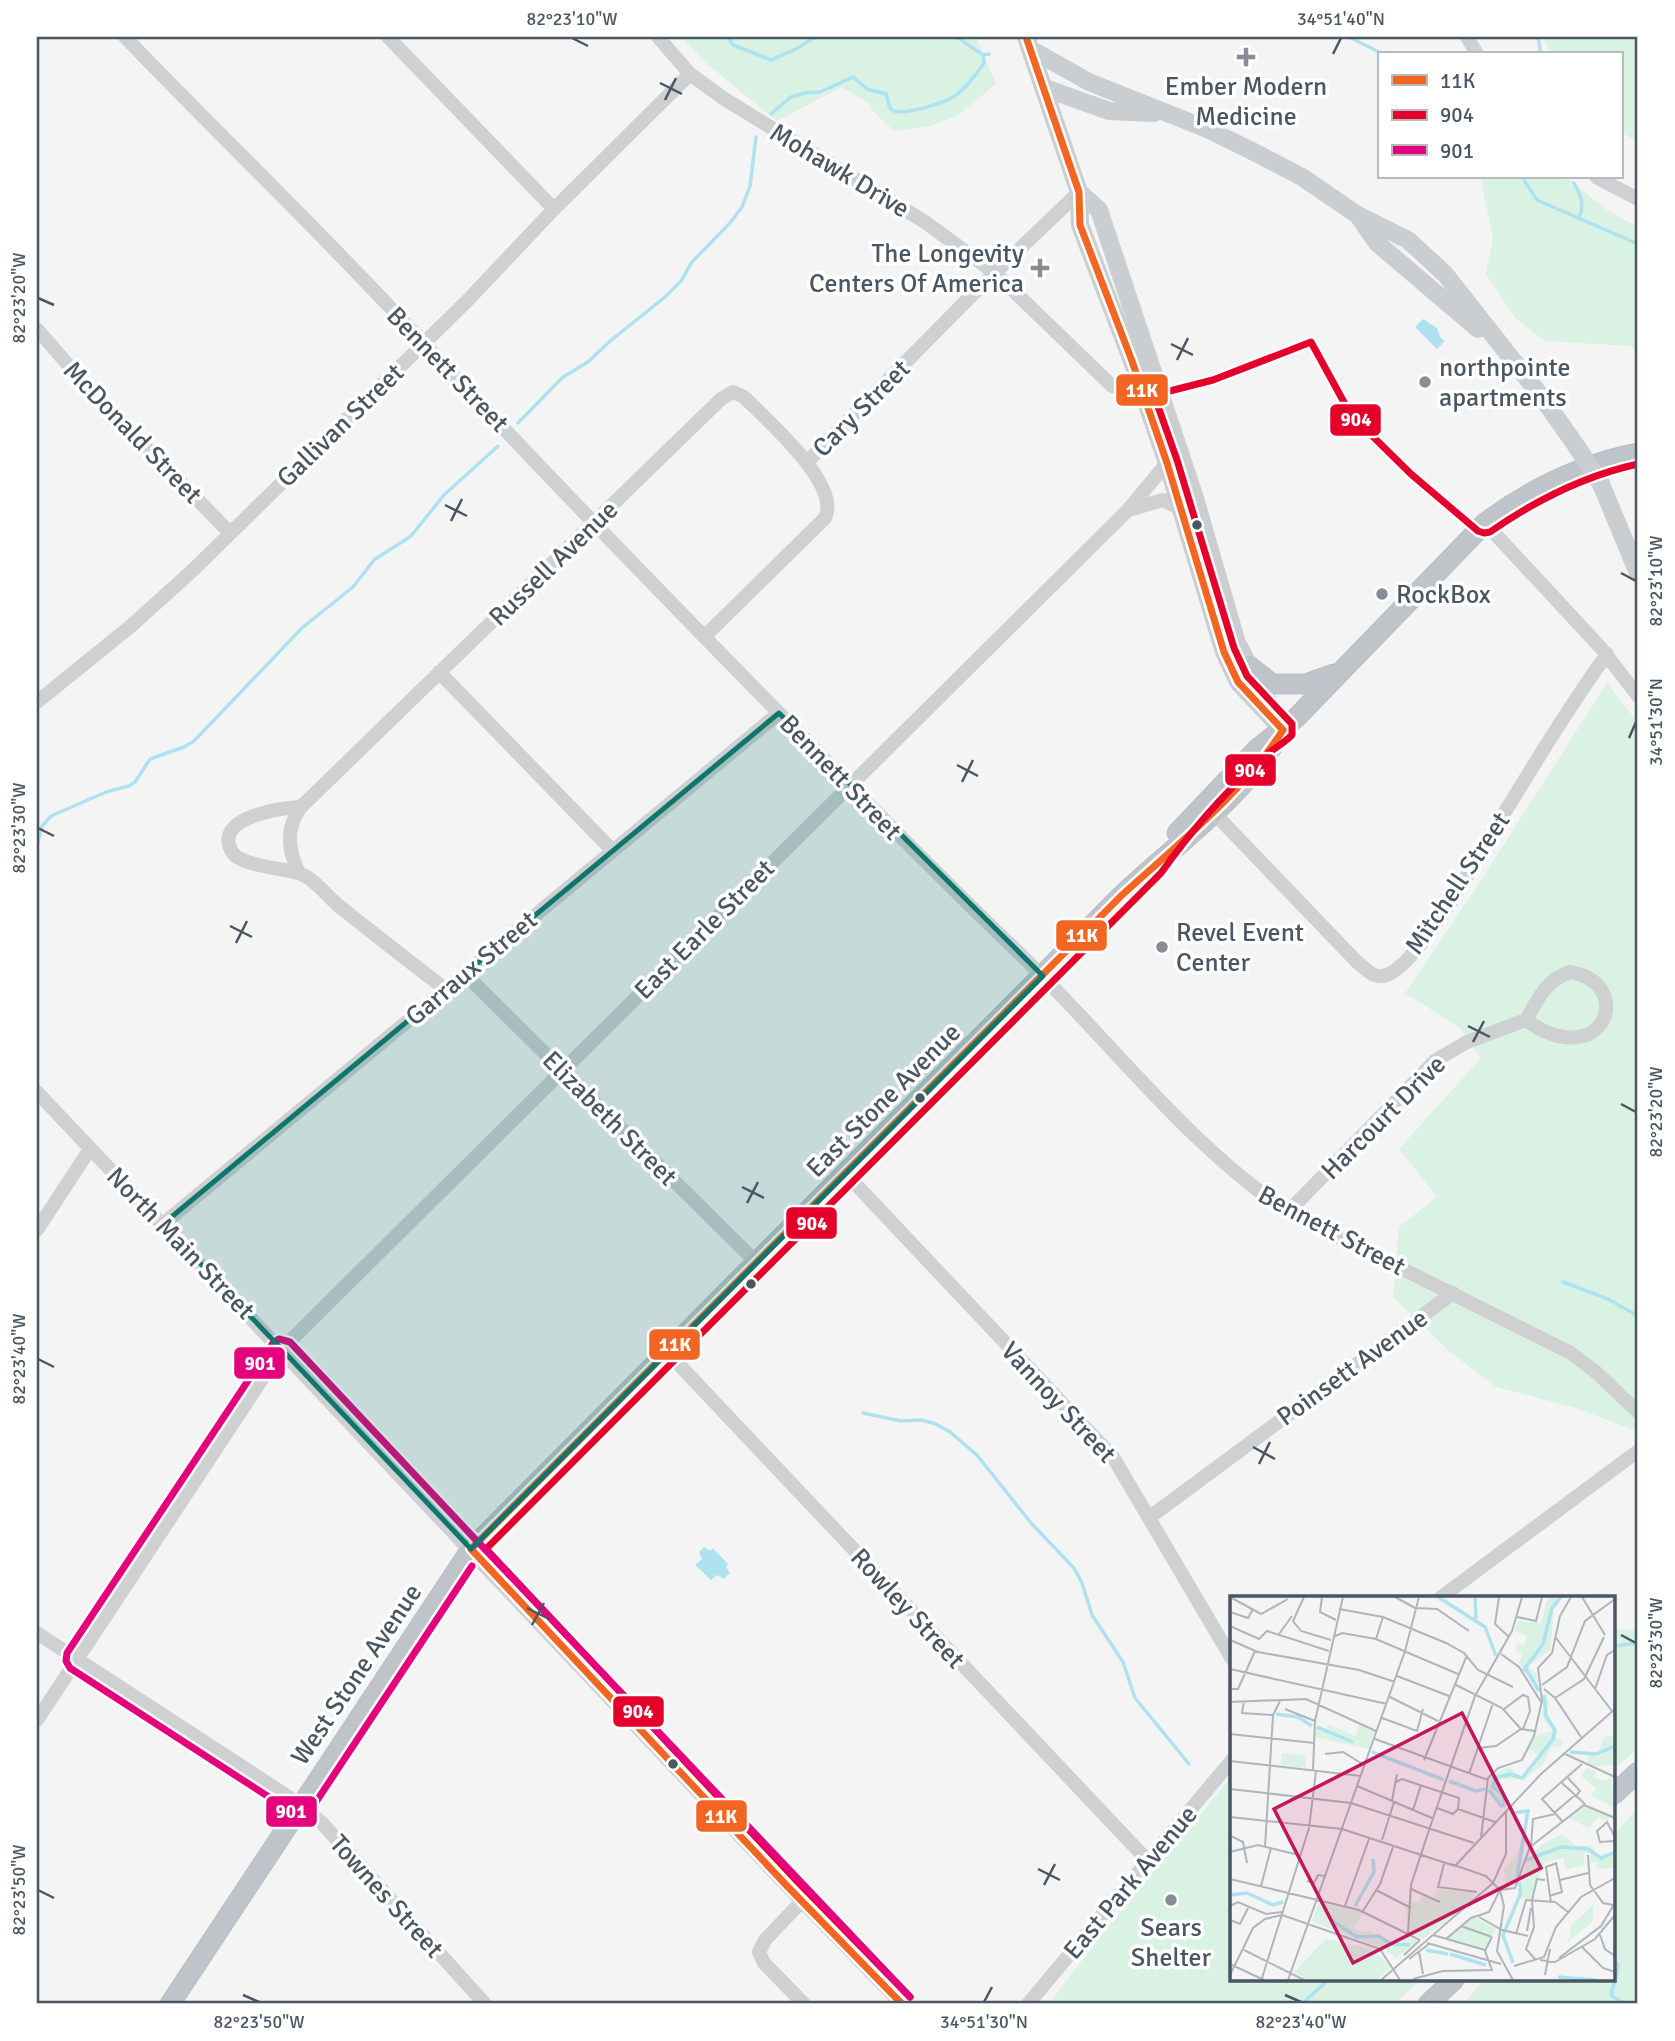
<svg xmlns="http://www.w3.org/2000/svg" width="1675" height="2041" font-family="Signika,sans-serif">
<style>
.green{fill:#d9f2e3}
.water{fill:#aee2f0}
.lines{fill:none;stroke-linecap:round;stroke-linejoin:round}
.stream{stroke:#aee2f0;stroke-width:3.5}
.highway-casing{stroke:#b9bec3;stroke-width:21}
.minor{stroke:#ced0d2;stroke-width:14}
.major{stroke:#caced1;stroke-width:18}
.highway{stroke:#bec4c9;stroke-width:19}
.major-bridge{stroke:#caced1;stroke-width:18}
.bus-1-casing{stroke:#fff;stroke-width:12}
.bus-2-casing{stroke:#fff;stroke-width:12}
.bus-3-casing{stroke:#fff;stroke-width:12}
.bus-1{stroke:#f26522;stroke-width:7}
.bus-2{stroke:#e4002b;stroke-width:7}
.bus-3{stroke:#e5007d;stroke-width:7}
.marked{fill:#0f766e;fill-opacity:0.2;stroke:#0f766e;stroke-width:5;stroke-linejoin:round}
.ticks{fill:none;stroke:#4a5661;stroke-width:2.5}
.poi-dot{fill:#868d94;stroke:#fff;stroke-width:2.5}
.bus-dot{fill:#4a5661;stroke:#fff;stroke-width:2.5}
.labels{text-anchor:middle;stroke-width:7;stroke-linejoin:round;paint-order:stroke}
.poi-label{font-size:26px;fill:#4a5661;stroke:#fff;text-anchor:start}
.street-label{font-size:26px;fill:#4a5661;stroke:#fff}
.inset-river{fill:none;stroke:#aee2f0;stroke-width:3.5}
.inset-road{fill:none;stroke:#b0b5b9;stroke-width:2}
.view{fill:#c2185b;fill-opacity:0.15;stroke:#c2185b;stroke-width:3.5}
.inset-edge{fill:none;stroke:#4a5661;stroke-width:3.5}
.line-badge{stroke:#fff;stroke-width:2.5}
.badge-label{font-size:19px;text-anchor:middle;font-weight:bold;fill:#fff}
.neatline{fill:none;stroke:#4a5661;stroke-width:2.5}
.ticks-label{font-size:18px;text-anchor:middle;fill:#4a5661}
</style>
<rect width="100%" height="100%" fill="#f4f4f4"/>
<path class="green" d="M681 37H976L996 84 957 116 927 127 894 131 872 110 870 104 842 87 777 121 707 64Z
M1543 37H1638V142L1621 132V54H1551Z
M1480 177H1566L1607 210 1638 227V355L1631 346 1545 341 1515 318 1486 274 1493 237Z
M1607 683 1638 723V1427L1634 1430 1573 1407 1496 1387 1450 1352 1393 1297 1399 1227 1437 1197 1399 1149 1481 1058 1460 1028 1405 993 1478 885Z
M1638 1626V1748L1614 1770V1629L1633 1630Z
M1232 1776V1980H1421L1394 2004H1049L1098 1939Z
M1638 1808V2004H1463L1484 1980H1614V1834Z"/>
<path class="water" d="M1423 319 1437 328 1440 337 1445 341 1437 349 1415 327Z
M704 1547 710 1551 713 1548 728 1564 726 1567 730 1573 724 1579 717 1575 711 1580 695 1565 702 1559 699 1552Z"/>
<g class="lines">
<path class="stream" d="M728 37 733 45 771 60 798 48 815 37
M957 37 983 55 989 54
M1349 37 1383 54
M1538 37 1541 54
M771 114 791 97 805 93 820 92 853 77 867 89 886 94C888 98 888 106 891 109 900 118 946 102 955 96 967 87 976 75 984 63L983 55
M1522 177 1537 200 1638 244
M1574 183C1581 197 1585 204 1579 218
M518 423 563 377 588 362 609 342 665 297 681 281 692 262 730 223 742 207 750 186 756 137
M37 846 42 826 51 816 106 792 129 786 135 782 150 759 184 747 194 741 302 628 353 587 374 560 411 536 444 495 498 446
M1563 1282 1608 1299 1638 1316
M863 1413 901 1421 922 1420 936 1424 950 1432 977 1455 1031 1523 1074 1568 1082 1583 1092 1615 1123 1662 1135 1698 1189 1764
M1614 1646 1638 1643
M1614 1961 1618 1965C1618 1976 1613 1985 1611 1995L1624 2004
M1302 2004 1328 1980"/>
<g class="highway-casing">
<path id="highway" d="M1248 665 1272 684H1306L1334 674
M1177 833 1257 749 1296 718 1485 523C1532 488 1581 464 1638 453
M1614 1794 1638 1772
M170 2004 471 1549 1122 895C1179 841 1243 799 1283 730
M1428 2004 1454 1980"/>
</g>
<path class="minor" d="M125 37C221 137 321 232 415 334 534 462 656 588 778 712 858 793 937 875 1019 953 1109 1039 1184 1142 1288 1212L1571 1353 1597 1373 1638 1412
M388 37 554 209
M658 37 690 74 723 98 925 222 995 273 1112 386 1129 390 1149 385
M1467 37 1477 54
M1596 177 1638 199
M37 329 83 382 230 533
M808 461 977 290 1079 192
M1132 509 1163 500 1181 509
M1485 523 1601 648 1638 696
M439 672 612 850
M37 702 131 626 193 570 467 301 554 209 690 74
M301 807C281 808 212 817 232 852 240 866 283 868 298 873 313 877 327 896 339 906 374 934 410 962 445 989
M1215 814 1356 961C1366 969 1374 980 1387 975 1423 961 1485 843 1508 807 1540 755 1571 704 1607 654
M299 873C288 850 285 829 301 807L721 399 733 392 744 397C766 419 842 485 825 518L704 637
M1570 972C1638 984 1603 1075 1526 1020 1538 999 1546 980 1570 972Z
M464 973 756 1262
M37 1092 788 1887 902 2004
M846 1174 1113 1457 1232 1659
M1288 1212 1436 1060 1467 1042 1526 1020
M163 1224 779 713
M37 1230 90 1149
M668 1353 1149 1862
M1150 1517 1453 1293
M1440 1598 1638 1451
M37 1633 301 1805 321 1822 485 2004
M37 1720 282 1349 1128 510 1167 463
M802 1901 765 1940 759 1952 764 1963 804 2004
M1028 2004 1232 1760"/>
<path class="major" d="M1026 37 1079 192 1080 225 1132 361 1167 463 1224 652 1238 682 1283 730
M1032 50 1089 82 1207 129 1250 150 1302 177 1356 214 1408 240 1445 274 1541 396 1577 447
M1045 88 1109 111 1154 113
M1079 192 1099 210 1194 495 1237 643 1272 709
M1359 217 1377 243 1478 329
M1601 484 1638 573"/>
<use href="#highway" class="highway"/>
<path class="major-bridge" d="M1577 447 1601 484"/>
<g class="bus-1-casing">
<path id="bus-1" d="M1026 37 1079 192 1080 225 1132 361 1167 463 1224 652 1238 682 1283 730
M471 1549 1122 895C1180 842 1240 796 1283 730
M471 1549 788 1887 902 2004"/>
</g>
<g class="bus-2-casing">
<path id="bus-2" d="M910 1997 796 1880 486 1549 1161 873C1191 831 1224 793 1262 759 1271 750 1283 744 1292 735V724L1247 676 1234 648 1177 460 1154 395 1213 380 1311 342 1351 415 1411 474 1478 531 1484 533 1490 532C1536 500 1583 476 1638 464"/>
</g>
<g class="bus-3-casing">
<path id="bus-3" d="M480 1544 910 1997
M472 1566 310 1811 303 1815 295 1814 70 1668 66 1661 67 1653 273 1343 279 1339 290 1342 476 1540"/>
</g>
<use href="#bus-1" class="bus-1"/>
<use href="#bus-2" class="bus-2"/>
<use href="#bus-3" class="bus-3"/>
</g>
<path class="marked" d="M779 713 1043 976 471 1549 163 1224Z"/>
<path class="ticks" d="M572 38 588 46M1333 54 1341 38M660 83 682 94M665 100 676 78M38 298 54 305M1171 344 1193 355M1177 360 1188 338M445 505 467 516M451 521 462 499M1621 573 1636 581M1629 738 1636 722M957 765 978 776M962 782 973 760M38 828 54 836M230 926 252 937M236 943 247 921M1468 1026 1490 1037M1473 1042 1484 1021M1621 1104 1636 1112M742 1187 764 1198M747 1203 758 1182M38 1359 54 1367M1253 1447 1275 1459M1259 1464 1270 1442M527 1608 549 1619M532 1625 544 1603M1621 1635 1636 1643M1038 1869 1060 1880M1044 1885 1055 1864M38 1890 54 1898M243 1995 259 2002M1285 1995 1301 2002M984 2002 992 1987"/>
<g class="poi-dot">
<path d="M1242.5 46.5h7v7h7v7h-7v7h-7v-7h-7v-7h7z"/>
<path d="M1036.5 257.5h7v7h7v7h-7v7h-7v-7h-7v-7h7z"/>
<circle cx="1425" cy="382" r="7"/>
<circle cx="1382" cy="594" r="7"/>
<circle cx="1162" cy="947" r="7"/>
<circle cx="1171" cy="1900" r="7"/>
</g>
<g class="bus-dot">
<circle cx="1197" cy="525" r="6"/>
<circle cx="920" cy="1098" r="6"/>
<circle cx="751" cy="1284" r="6"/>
<circle cx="673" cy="1764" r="6"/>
</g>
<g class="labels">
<g class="poi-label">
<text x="1246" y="95" text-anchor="middle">Ember Modern<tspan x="1246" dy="30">Medicine</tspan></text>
<text x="1024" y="262" text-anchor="end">The Longevity<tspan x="1024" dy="30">Centers Of America</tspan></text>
<text x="1439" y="376">northpointe<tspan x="1439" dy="30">apartments</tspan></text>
<text x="1396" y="603">RockBox</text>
<text x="1176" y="941">Revel Event<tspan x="1176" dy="30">Center</tspan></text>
<text x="1171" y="1936" text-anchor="middle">Sears<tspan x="1171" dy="30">Shelter</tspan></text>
</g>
<g class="street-label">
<text transform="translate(840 170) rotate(31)" y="9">Mohawk Drive</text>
<text transform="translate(448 369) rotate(46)" y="9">Bennett Street</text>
<text transform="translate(861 408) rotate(-45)" y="9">Cary Street</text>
<text transform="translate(340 425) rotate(-44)" y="9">Gallivan Street</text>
<text transform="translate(133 432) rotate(46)" y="9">McDonald Street</text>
<text transform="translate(553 563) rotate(-44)" y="9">Russell Avenue</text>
<text transform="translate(841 777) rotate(46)" y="9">Bennett Street</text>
<text transform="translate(1457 883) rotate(-56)" y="9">Mitchell Street</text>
<text transform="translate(704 929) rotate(-45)" y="9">East Earle Street</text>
<text transform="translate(471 968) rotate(-40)" y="9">Garraux Street</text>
<text transform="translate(883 1100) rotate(-45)" y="9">East Stone Avenue</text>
<text transform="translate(1383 1117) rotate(-45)" y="9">Harcourt Drive</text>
<text transform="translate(610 1118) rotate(45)" y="9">Elizabeth Street</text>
<text transform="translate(1332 1230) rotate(28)" y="9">Bennett Street</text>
<text transform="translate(181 1243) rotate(46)" y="9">North Main Street</text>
<text transform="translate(1352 1367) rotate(-36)" y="9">Poinsett Avenue</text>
<text transform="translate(1059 1402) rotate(47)" y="9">Vannoy Street</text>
<text transform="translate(908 1608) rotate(47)" y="9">Rowley Street</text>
<text transform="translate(356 1674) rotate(-56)" y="9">West Stone Avenue</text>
<text transform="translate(1130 1882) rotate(-50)" y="9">East Park Avenue</text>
<text transform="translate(387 1896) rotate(48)" y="9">Townes Street</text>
</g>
</g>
<g transform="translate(1230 1596)">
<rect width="385" height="385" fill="#f4f4f4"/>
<path d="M318 1H332L324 14 320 54 298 70 307 79 308 95 289 67 292 58 286 55V48L294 49 297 40 284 35 289 25 311 27ZM316 98 320 110 316 116 326 141 334 146 329 152 322 150 313 168 295 183H270L267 192 279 203 271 213 258 195 261 180 278 171 292 181 305 167 309 160 298 152 306 140 322 135 312 120ZM98 128 125 140 130 129 144 136 139 153 85 141 86 130 96 134ZM385 133V169L358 170V158H367L375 140 384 141ZM52 157 75 159 76 172 51 169ZM357 172 366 176 363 181 375 185 381 182 385 212 360 199 367 193 351 180ZM355 209 379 221 377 225 369 221 358 232 339 222ZM332 238 346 250 361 249 367 259 385 257V272L367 273 366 266H360V257H354V269L335 274 334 262 315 266 300 303 290 302 296 267 310 250ZM290 248 293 259 286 289 276 292 274 272 285 262ZM207 293 245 297 241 306 193 343 177 335 176 314 178 306H189L192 300 204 303ZM88 307 133 316 124 333 133 337 140 335 162 346 171 347 176 338 187 345 166 362 152 352 82 326ZM364 308 362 326 338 346 341 330ZM244 321 266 333 254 354 217 343ZM96 343 142 353 161 371 147 384H77L64 376Z" fill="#d9f2e3"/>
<path class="inset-river" d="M208 1 255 31 266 60M245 1 246 23M296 73 309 95M293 75 313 48 322 12 331 1M46 118 68 121 82 130M87 131 123 146M142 156 214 184M340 156 366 158 385 150M219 185 246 195 255 193M259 194 272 211M274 211 273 199 263 191 265 182 280 178 292 182 323 143 325 134 316 120 314 99M282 217 298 215 287 281M296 264 331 251 358 253 371 262 385 256M0 299 17 297 43 309 53 306M125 310 144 276 143 263M101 324 127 341 149 340 161 348 180 349M196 354 218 358M220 358 256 369M283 367 273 339 290 299V286M328 381 366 384"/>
<path class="inset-road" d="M0 1 31 18 58 3M74 1 63 25 71 35 101 44M92 1 90 16 106 24M165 1 185 12 207 13 239 35M269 1 265 28 279 41M352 1 375 39M109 13 153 21 216 47 234 57 248 74 283 91M0 16 18 22 23 13M287 21 306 25 312 1M0 30 29 43 37 35 99 55M49 38 62 20M103 41 112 37 146 43 228 78M326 42 382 115M146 43 153 21M0 44 28 56 129 74 165 86M271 58 289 71 311 106M0 73 157 108M167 80 219 100M224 88 272 112 291 133 305 135M312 89 337 71 355 25 385 3M0 93H8L25 55M314 93 325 102 351 141M365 93 377 59 385 54M158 100 208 125M325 102 354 83 374 41M14 105 12 117 43 119M0 106 76 103 146 135M55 113 85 125M274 113 293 99 298 101 300 115 293 133M152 122 187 135 193 113M0 138 84 147M145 143 258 184M248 152 266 150 291 133M333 157 385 181M95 158 113 156 134 169M194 164 237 59M0 165 131 180M83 174 85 125 113 1M239 178 263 107M0 179 1 138M338 182 350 195 345 201M166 186 172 183 229 202 228 213M332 187 355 208M127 190 202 222M0 193 121 207 244 247M162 205 167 178M207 212 223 218 228 213 265 226M183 214 191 189M324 217 344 200M0 221 112 233 225 270M333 226 312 203 352 168M1 240 13 246 17 267M385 241 377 226 367 235 370 246 385 245M251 242 258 182 268 172 292 164 304 140 312 105 308 72 322 57 330 20 341 1M152 244 164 206M301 250 303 223 325 218M35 251 43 119 50 105M0 256 28 249 69 259M358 259 360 289 373 307 383 309M214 268 208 291 247 296M221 268 256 280 270 294 274 310 267 355 283 384M225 270 311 178 385 113M0 283 129 314 190 344M330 284 358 277M77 285 84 287 88 279 95 280M31 290 41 252M181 293 210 306M146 294 181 312M319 300 332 296 326 267M302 304 307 283 315 284M302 305 304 331 296 353 305 363M321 307 316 271 327 267M0 310 8 306 36 318 52 316M115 310 139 243M133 315 150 288 163 251M249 321 272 334 298 340M0 324 10 328 19 310M231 330 262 341M297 335 301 312M178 338 181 289 199 234 245 100 282 35 292 1M286 338 296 304 325 306 338 316M203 339 255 354M370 339 375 353 385 360M216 343 241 322 259 316 270 294 285 292 300 251 354 209 385 222M197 347 271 368M352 351 373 372 385 376M14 354 74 384M189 356 193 378M174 359 190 344M329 362 371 330 385 307M179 363 199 348M310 364 325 366 365 343 385 319M0 368 34 384M284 370 314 361 326 331 351 301 385 282M0 379 23 332 35 323 52 319 150 353 170 384M315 379 320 353M32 382 79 232 86 175M183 383 213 375 262 374 255 355 262 341M58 384 175 55 189 1M151 384 263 287 276 258V215"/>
<path class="view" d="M232 117 311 272 123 367 44 213Z"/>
<rect width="385" height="385" class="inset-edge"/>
</g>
<g class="line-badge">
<rect x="1115" y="373" width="54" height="34" rx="7" fill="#f26522"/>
<rect x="1329" y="403" width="53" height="34" rx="7" fill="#e4002b"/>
<rect x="1224" y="753" width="53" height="34" rx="7" fill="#e4002b"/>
<rect x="1055" y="919" width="53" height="33" rx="7" fill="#f26522"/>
<rect x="785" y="1206" width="53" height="34" rx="7" fill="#e4002b"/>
<rect x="648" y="1328" width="53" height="33" rx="7" fill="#f26522"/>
<rect x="233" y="1346" width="53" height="34" rx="7" fill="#e5007d"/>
<rect x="612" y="1695" width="53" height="33" rx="7" fill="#e4002b"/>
<rect x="265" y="1795" width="53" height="33" rx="7" fill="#e5007d"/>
<rect x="695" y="1799" width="53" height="34" rx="7" fill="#f26522"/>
</g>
<g class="badge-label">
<text x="1142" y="397">11K</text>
<text x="1356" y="426">904</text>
<text x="1250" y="777">904</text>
<text x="1082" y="942">11K</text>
<text x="812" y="1230">904</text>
<text x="675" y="1351">11K</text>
<text x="260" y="1370">901</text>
<text x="638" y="1718">904</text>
<text x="291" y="1818">901</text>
<text x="721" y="1823">11K</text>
</g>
<rect width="1675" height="2041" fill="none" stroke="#ffffff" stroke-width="77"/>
<rect x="1378" y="52" width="245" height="126" fill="#ffffff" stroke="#b7bbc0" stroke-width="2"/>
<rect x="1392" y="75" width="35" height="10" fill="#f26522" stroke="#b7bbc0" stroke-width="2"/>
<text x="1440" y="88" font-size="21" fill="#4a5661">11K</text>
<rect x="1392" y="110" width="35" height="10" fill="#e4002b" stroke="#b7bbc0" stroke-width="2"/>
<text x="1440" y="122" font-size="21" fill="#4a5661">904</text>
<rect x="1392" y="145" width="35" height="10" fill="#e5007d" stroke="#b7bbc0" stroke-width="2"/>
<text x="1440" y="158" font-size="21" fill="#4a5661">901</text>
<rect x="38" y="38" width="1598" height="1964" class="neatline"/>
<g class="ticks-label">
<text x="572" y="25">82°23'10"W</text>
<text x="1341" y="25">34°51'40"N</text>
<text transform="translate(19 298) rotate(-90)" y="6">82°23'20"W</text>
<text transform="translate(1656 581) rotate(-90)" y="6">82°23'10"W</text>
<text transform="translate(1656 722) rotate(-90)" y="6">34°51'30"N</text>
<text transform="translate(19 828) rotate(-90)" y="6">82°23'30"W</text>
<text transform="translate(1656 1112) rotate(-90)" y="6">82°23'20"W</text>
<text transform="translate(19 1359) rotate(-90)" y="6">82°23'40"W</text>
<text transform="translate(1656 1643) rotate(-90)" y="6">82°23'30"W</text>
<text transform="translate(19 1890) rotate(-90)" y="6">82°23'50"W</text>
<text x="259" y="2028">82°23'50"W</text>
<text x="984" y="2028">34°51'30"N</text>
<text x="1301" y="2028">82°23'40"W</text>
</g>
</svg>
